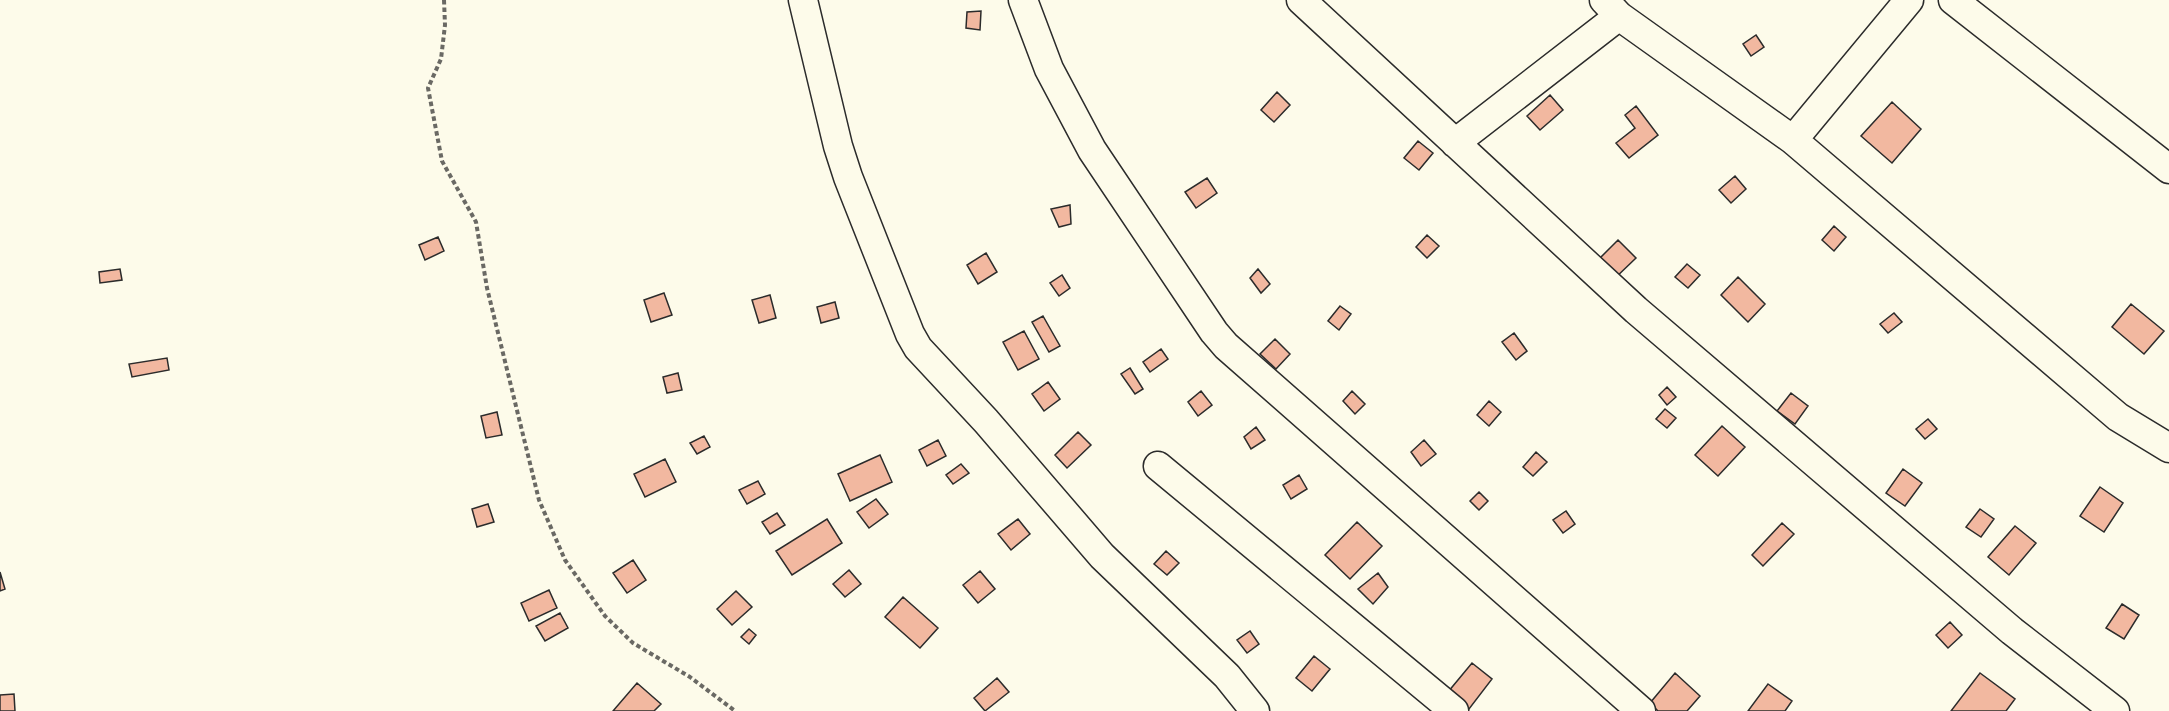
<svg xmlns="http://www.w3.org/2000/svg" width="2169" height="711" font-family="'Nunito Sans',sans-serif">
<style>
.building{fill:#f2b8a0;stroke:#2b2b2b;stroke-width:1.5}
.lines{fill:none;stroke-linecap:round;stroke-linejoin:round}
.street-casing{stroke:#2b2b2b;stroke-width:31}
.path{stroke:#6a6964;stroke-width:4;stroke-dasharray:4.5 3;stroke-linecap:butt}
.street{stroke:#fdfbea;stroke-width:28}
</style>
<rect width="100%" height="100%" fill="#fdfbea"/>
<path class="building" d="M981 11 980 30 966 28 967 12Z
M1756 35 1764 47 1751 56 1743 44Z
M1277 92 1290 105 1274 122 1261 110Z
M1550 95 1563 110 1540 130 1527 116Z
M1892 102 1921 129 1892 163 1861 136Z
M1636 106 1658 135 1629 158 1616 143 1635 128 1625 115Z
M1418 141 1433 153 1419 170 1404 158Z
M1735 176 1746 189 1731 203 1719 190Z
M1207 178 1217 193 1196 208 1185 192Z
M1070 205 1071 224 1059 227 1051 209Z
M1834 226 1846 237 1834 251 1822 240Z
M1427 235 1439 246 1427 258 1416 247Z
M438 237 444 251 425 260 419 245Z
M1618 240 1636 258 1612 281 1594 264Z
M986 253 997 272 978 284 967 265Z
M1687 264 1700 275 1688 288 1675 277Z
M120 269 122 280 100 283 99 272Z
M1258 269 1270 284 1261 293 1250 278Z
M1062 275 1070 288 1059 296 1050 283Z
M1738 277 1765 304 1748 322 1721 295Z
M664 293 672 315 651 322 644 300Z
M770 295 776 318 759 323 752 300Z
M835 302 839 318 821 323 817 307Z
M2131 304 2164 331 2144 354 2112 327Z
M1340 306 1351 314 1339 330 1328 321Z
M1894 313 1902 322 1888 333 1880 324Z
M1043 316 1060 346 1049 352 1032 322Z
M1024 331 1039 359 1018 370 1003 342Z
M1514 333 1527 351 1516 360 1502 342Z
M1275 339 1290 354 1276 369 1260 354Z
M1161 349 1168 359 1150 372 1143 362Z
M167 358 169 370 132 377 129 364Z
M1130 368 1143 389 1135 394 1121 374Z
M678 373 682 390 667 393 663 377Z
M1048 382 1060 399 1044 411 1032 394Z
M1667 387 1676 397 1667 405 1659 395Z
M1201 391 1212 405 1198 416 1188 402Z
M1352 391 1365 404 1355 414 1343 401Z
M1791 393 1808 406 1795 424 1777 411Z
M1489 401 1501 412 1489 426 1477 415Z
M1665 409 1676 418 1667 428 1656 419Z
M497 412 502 435 486 438 481 416Z
M1928 419 1937 429 1925 439 1916 429Z
M1722 426 1745 447 1718 476 1695 455Z
M1256 427 1265 440 1251 449 1244 437Z
M1078 432 1091 445 1067 468 1055 455Z
M704 436 710 447 697 454 690 443Z
M938 440 946 456 927 466 919 450Z
M1424 440 1436 454 1421 466 1411 452Z
M1536 452 1547 462 1533 476 1523 467Z
M880 455 892 482 850 501 838 474Z
M665 459 676 482 645 497 634 474Z
M961 464 969 473 953 484 946 475Z
M1903 469 1922 483 1905 506 1886 493Z
M1299 475 1307 489 1291 499 1283 485Z
M758 481 765 494 747 504 739 490Z
M2100 487 2123 503 2104 532 2080 516Z
M1479 492 1488 501 1479 510 1470 501Z
M876 499 888 514 869 528 857 512Z
M488 504 494 522 477 527 472 509Z
M1980 509 1994 519 1981 537 1966 527Z
M1566 511 1575 524 1563 533 1553 520Z
M777 513 785 525 770 534 762 522Z
M827 519 842 543 792 575 776 551Z
M1018 519 1030 534 1011 550 998 534Z
M1357 522 1382 546 1350 579 1325 555Z
M1782 523 1794 534 1763 566 1752 555Z
M2015 526 2036 543 2009 575 1988 557Z
M1166 551 1179 563 1167 575 1154 564Z
M633 560 646 580 627 593 613 573Z
M849 570 861 584 845 597 833 584Z
M980 571 995 589 978 603 963 585Z
M0 572 5 589 0 591Z
M1378 573 1388 587 1373 604 1358 589Z
M549 590 557 608 529 621 521 603Z
M736 591 752 607 732 625 717 609Z
M903 597 938 628 920 648 885 617Z
M2122 604 2139 615 2124 639 2106 628Z
M560 613 568 628 545 641 536 626Z
M1950 622 1962 635 1948 648 1936 635Z
M749 629 756 635 749 644 741 637Z
M1250 631 1259 644 1247 653 1237 640Z
M1314 656 1330 669 1312 691 1296 678Z
M1472 663 1492 679 1469 709 1448 692Z
M1675 673 1700 696 1687 711H1658L1650 703Z
M1980 673 2015 699 2006 711H1951Z
M997 678 1009 692 985 711 974 698Z
M637 683 661 704 654 711H613Z
M1768 684 1792 701 1785 711H1748Z
M14 694 15 711H0V695Z"/>
<g class="lines">
<g class="street-casing">
<path id="street" d="M803 0 838 146 848 177 910 334 918 348 986 421 1102 556 1227 676 1255 711
M1023 0 1049 69 1092 150 1214 332 1226 346 1641 711
M1301 0 1636 310 2012 631 2115 711
M1604 0 1619 16 1793 140 2118 417 2169 448
M1953 0 2169 169
M1793 140 1909 0
M1455 143 1619 16
M1158 466 1454 711"/>
</g>
<path class="path" d="M444 0 445 25 441 59 428 88 442 161 476 222 487 288 539 500 565 560 605 616 633 643 690 677 735 711"/>
<use href="#street" class="street"/>
</g>
</svg>
